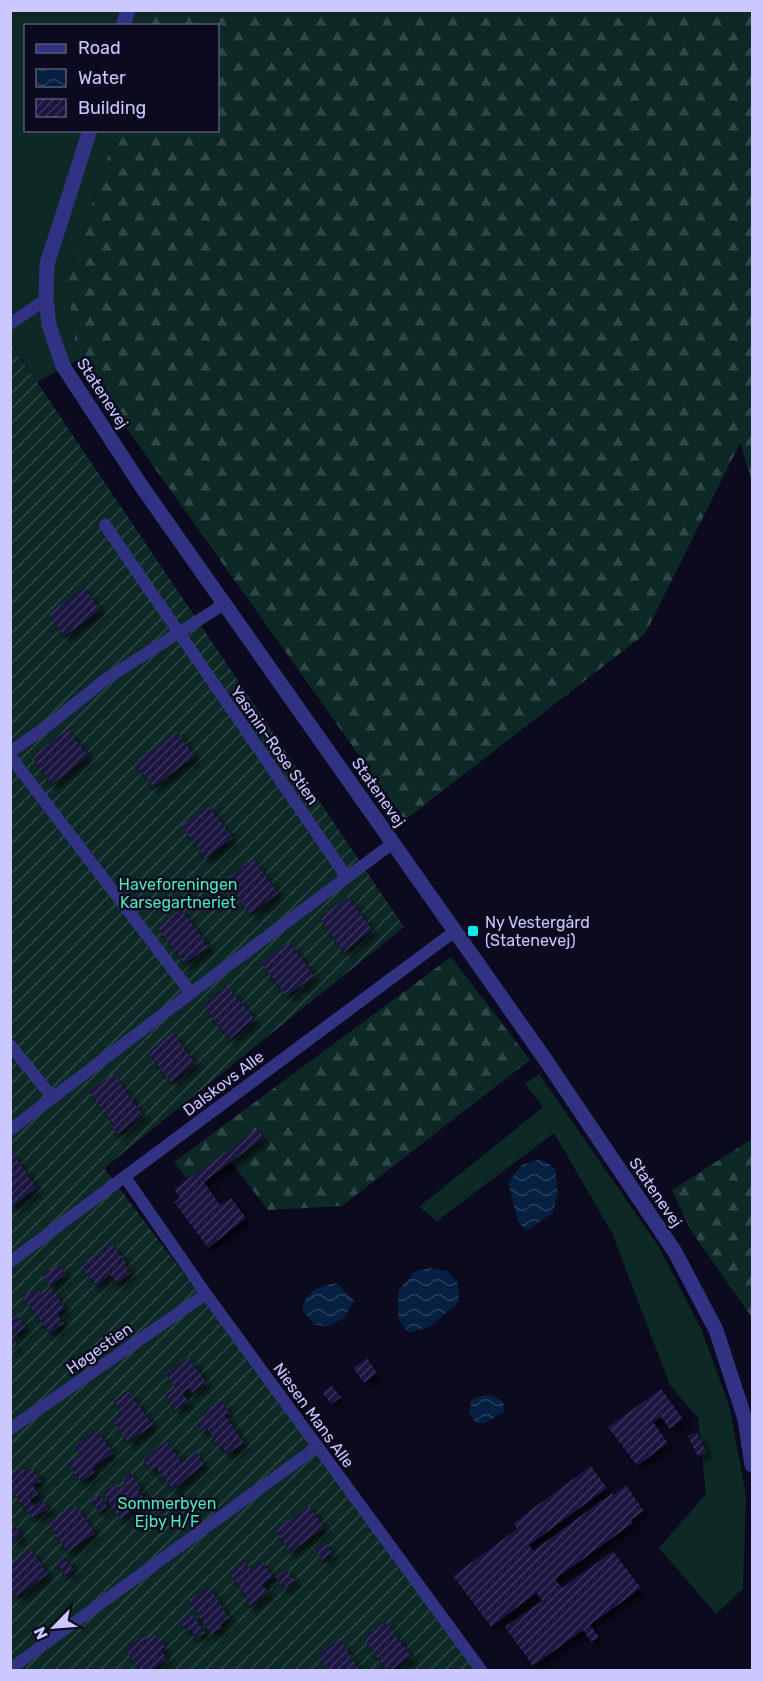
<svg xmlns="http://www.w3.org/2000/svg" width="763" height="1681" font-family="Rubik,sans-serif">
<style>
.grass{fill:#0d2926}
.forest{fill:url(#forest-firs)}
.garden{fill:url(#garden-furrows)}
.water{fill:url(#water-waves)}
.building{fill:url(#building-hatch);filter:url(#shadow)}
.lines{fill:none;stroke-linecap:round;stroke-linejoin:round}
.service{stroke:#313382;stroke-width:12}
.minor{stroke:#313382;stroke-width:15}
.poi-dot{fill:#00ecf3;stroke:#0c0a1f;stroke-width:2}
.labels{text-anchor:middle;stroke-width:5;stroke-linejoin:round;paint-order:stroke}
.street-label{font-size:16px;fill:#cac8ff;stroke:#0c0a1f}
.park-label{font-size:16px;fill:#4ae9b6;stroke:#0c0a1f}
.poi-label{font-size:16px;fill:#cac8ff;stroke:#0c0a1f;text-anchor:start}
</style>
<defs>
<pattern id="forest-firs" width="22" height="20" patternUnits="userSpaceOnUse" patternTransform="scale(1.5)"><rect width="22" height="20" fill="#0d2926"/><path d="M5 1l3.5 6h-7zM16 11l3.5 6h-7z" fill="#2f4747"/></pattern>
<pattern id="garden-furrows" width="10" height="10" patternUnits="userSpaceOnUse" patternTransform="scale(1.5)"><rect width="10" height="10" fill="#0d2926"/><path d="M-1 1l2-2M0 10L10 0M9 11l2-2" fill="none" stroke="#2f4747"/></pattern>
<pattern id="water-waves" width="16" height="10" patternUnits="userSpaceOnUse" patternTransform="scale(1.5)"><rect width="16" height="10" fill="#062041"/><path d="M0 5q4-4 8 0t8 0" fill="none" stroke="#293f5e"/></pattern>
<pattern id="building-hatch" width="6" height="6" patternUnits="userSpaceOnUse" patternTransform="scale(1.5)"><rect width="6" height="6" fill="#1a1541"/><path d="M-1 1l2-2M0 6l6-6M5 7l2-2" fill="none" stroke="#3a365e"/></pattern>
<filter id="shadow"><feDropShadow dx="5.5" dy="5.5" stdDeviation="3" flood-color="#0009"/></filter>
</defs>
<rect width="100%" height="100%" fill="#0c0a1f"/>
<path class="grass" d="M10 11H155L150 25 26 26V130L116 131 67 281 78 360 37 382 11 342Z
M539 1074 659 1247 702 1331 729 1405 746 1495 743 1589 716 1614 659 1548 706 1494 698 1418 670 1385 612 1233 554 1133 437 1221 419 1207 543 1107 525 1084Z"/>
<path class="forest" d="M155 11H752V481L740 443 645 634 405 820 78 360 67 281 116 131 218 130V26L150 25Z
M451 957 530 1060 342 1206 268 1210 232 1163 186 1178 174 1162Z
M752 1139V1318L690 1229 672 1190Z"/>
<path class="garden" d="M10 342 404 927 104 1168 483 1670H11Z"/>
<path class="water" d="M541 1159 555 1168 558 1192 553 1213 526 1231 518 1221 508 1182 522 1165Z
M432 1268 447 1271 458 1283 459 1302 431 1326 409 1333 401 1323 398 1316V1291L415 1271Z
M337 1283 354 1301 344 1318 326 1327 314 1324 302 1310C308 1289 317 1287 337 1283Z
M484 1395 498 1397 504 1404V1412L485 1423H476L469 1413 471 1400Z"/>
<path class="building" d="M84 588 100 610 64 636 49 614Z
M68 729 88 756 52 784 32 757Z
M177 732 195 756 153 787 135 763Z
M208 805 233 838 205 858 182 825Z
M253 859 278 893 250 914 225 880Z
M348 897 372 930 344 952 320 918Z
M181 909 208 946 185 964 157 927Z
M289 942 314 976 287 996 261 963Z
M227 986 254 1019 230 1039 203 1006Z
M172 1033 195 1063 171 1082 148 1052Z
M113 1074 143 1115 117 1134 110 1124 113 1123 89 1092Z
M257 1129 263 1138 204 1182 220 1205 231 1198 246 1218 208 1248 174 1202 180 1198 174 1189Z
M10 1149 36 1188 10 1209Z
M111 1243 126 1263 124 1265 131 1273 117 1283 110 1275 96 1286 81 1266Z
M59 1265 66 1275 49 1286 42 1273 48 1269 49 1271Z
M51 1288 65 1308 57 1314 64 1323 50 1333 22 1296 30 1291 32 1294 38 1289 42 1294Z
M16 1314 26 1327 11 1337 17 1345 10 1350V1319Z
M188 1357 206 1382 192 1393 189 1388 182 1393 188 1401 176 1410 165 1395 175 1387 165 1374Z
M367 1358 377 1373 364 1383 353 1368Z
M332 1386 341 1397 332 1404 322 1393Z
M661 1389 683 1419 670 1429 661 1417 653 1422 668 1443 637 1466 608 1427Z
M128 1391 153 1425 128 1442 112 1419 122 1411 114 1401Z
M221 1401 229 1413 225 1415 244 1443 227 1454 221 1445 219 1447 206 1427 200 1431 196 1425 204 1420 200 1415Z
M97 1430 113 1453 92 1468 95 1472 81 1482 68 1464 80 1455 74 1447Z
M697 1432 707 1453 698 1457 688 1436Z
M166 1441 182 1462 195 1451 204 1464 173 1489 156 1468 152 1471 143 1459Z
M591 1466 607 1488 529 1545 533 1551 612 1493 613 1495 626 1485 644 1511 631 1520 633 1523 555 1579 562 1588 613 1551 641 1588 590 1625 599 1637 592 1642 583 1630 533 1666 505 1627 542 1601 536 1593 491 1627 453 1576 517 1529 513 1523Z
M23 1467 25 1472 33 1468 41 1481 33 1485 38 1494 30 1499 33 1506 43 1500 48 1509 32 1518 23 1503 21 1504 10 1487V1474Z
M131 1473 141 1488 138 1490 146 1502 120 1519 103 1493 117 1484 120 1489 127 1485 122 1479Z
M99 1493 107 1506 99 1512 91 1499Z
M75 1505 95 1533 68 1552 48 1524Z
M309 1506 324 1528 290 1552 275 1529Z
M12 1522 21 1535 12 1542 10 1523Z
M325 1543 332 1553 322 1560 315 1549Z
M31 1550 48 1574 16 1597 10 1590V1565Z
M63 1556 74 1570 66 1576 56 1562Z
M244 1561 251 1570 262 1561 273 1576 262 1585 268 1592 250 1606 243 1597 246 1595 229 1573Z
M286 1569 294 1580 284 1588 276 1577Z
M209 1587 229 1618 220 1624 222 1627 211 1634 189 1600Z
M191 1613 205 1633 197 1638 190 1629 187 1631 179 1621Z
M386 1622 411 1656 392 1670H387L363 1638Z
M156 1635 165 1648 161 1650 167 1660 151 1670H140L125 1649 144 1636 147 1641Z
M340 1640 360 1670H327L317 1654Z"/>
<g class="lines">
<path class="service" d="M10 324 46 299
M105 525 346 876
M10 752 46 727 106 679 224 604
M10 756 191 993
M10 1045 53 1098
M10 1130 191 993 393 843
M125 1177 206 1294 481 1670
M10 1262 455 931
M10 1429 206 1294
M10 1669 317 1447"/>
<path class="minor" d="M123 26 128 10
M90 130 47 264 46 299 49 325 63 366 142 487 545 1059 675 1252 716 1330 745 1419 752 1465"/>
</g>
<rect class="poi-dot" x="467" y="925" width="12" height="12" rx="3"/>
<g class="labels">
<g class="street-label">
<text transform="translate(103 393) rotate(57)" y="6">Statenevej</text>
<text transform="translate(275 745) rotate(55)" y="6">Yasmin-Rose Stien</text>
<text transform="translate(379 792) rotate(55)" y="6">Statenevej</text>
<text transform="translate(223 1083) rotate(-37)" y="6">Dalskovs Alle</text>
<text transform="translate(656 1192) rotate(56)" y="6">Statenevej</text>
<text transform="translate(99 1348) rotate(-35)" y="6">Høgestien</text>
<text transform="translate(314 1415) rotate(54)" y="6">Niesen Mans Alle</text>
</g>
<g class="park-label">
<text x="178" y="890">Haveforeningen<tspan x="178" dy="18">Karsegartneriet</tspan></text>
<text x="167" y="1509">Sommerbyen<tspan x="167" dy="18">Ejby H/F</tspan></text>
</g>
<g class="poi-label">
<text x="485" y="928">Ny Vestergård<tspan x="485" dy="18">(Statenevej)</tspan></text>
</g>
</g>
<rect width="763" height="1681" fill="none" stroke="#cac8ff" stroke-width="24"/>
<rect x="24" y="24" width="195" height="108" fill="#0c0a1f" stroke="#585679" stroke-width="1.5"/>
<rect x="36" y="44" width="30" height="9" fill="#313382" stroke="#585679" stroke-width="1.5"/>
<text x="78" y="54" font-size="18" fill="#cac8ff">Road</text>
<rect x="36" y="69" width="30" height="18" fill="url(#water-waves)" stroke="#585679" stroke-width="1.5"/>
<text x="78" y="84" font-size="18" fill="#cac8ff">Water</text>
<rect x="36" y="99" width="30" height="18" fill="url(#building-hatch)" stroke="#585679" stroke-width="1.5"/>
<text x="78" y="114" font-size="18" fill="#cac8ff">Building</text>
<g transform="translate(54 1627) rotate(245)" stroke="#0c0a1f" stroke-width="4.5" paint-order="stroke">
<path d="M0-4.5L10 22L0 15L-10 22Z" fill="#cac8ff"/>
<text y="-9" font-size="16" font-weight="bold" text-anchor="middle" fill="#cac8ff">N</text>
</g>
</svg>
